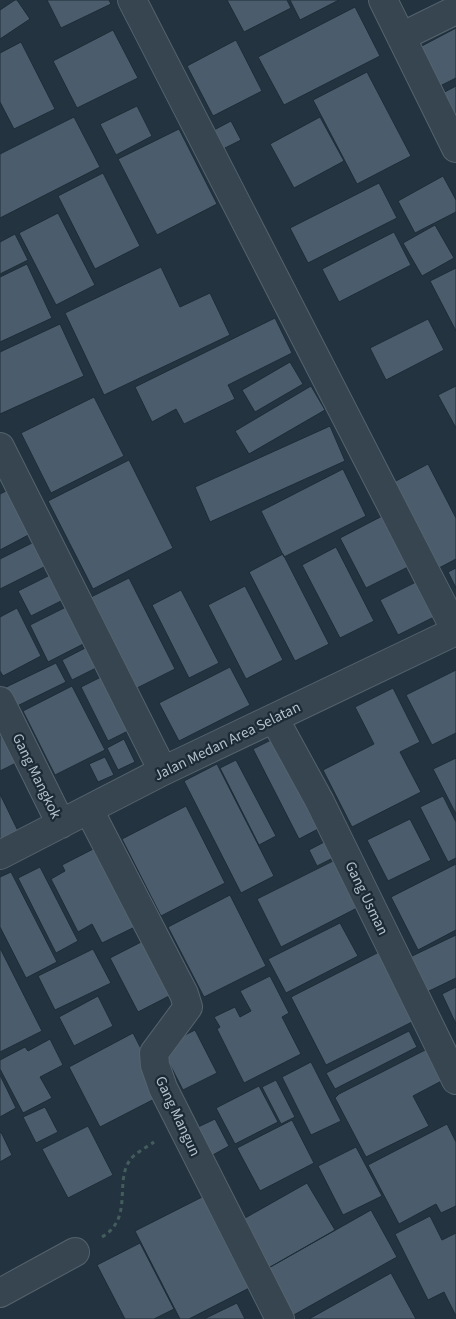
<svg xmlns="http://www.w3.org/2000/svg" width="456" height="1319" font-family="'Source Sans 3',sans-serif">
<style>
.building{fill:#4b5d6c;stroke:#1e2c37}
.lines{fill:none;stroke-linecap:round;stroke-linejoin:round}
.minor-casing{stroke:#55636e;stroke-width:30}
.path{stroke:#435d5c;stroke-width:3;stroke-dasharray:4 4;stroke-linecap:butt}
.minor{stroke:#374550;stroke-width:28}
.labels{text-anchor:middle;stroke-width:4.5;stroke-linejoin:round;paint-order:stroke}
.street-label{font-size:15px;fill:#b3c0cb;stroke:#1c2a35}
</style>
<rect width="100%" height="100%" fill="#233440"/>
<path class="building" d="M15 0H17L30 19 0 39V10Z
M47 0H109L111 4 61 28Z
M227 0H287L291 8 244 32Z
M290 0H339L300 20Z
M355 7 380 56 284 105 258 57Z
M456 28V78L436 88 416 49Z
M113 30 138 78 77 108 53 61Z
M236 40 262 91 213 116 187 66Z
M21 42 55 109 14 129 0 102V53Z
M367 72 411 156 357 184 313 100Z
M456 86V131L437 96Z
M137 106 152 136 116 155 100 124Z
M74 117 100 167 0 218V154Z
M320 117 344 161 294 188 270 144Z
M231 121 241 140 223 149 214 130Z
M179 129 217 204 157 235 118 159Z
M103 173 140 246 95 269 58 196Z
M443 176 456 200V212L415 233 398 201Z
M379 183 397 218 308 263 290 228Z
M58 213 95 285 56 305 19 233Z
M435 225 454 258 422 276 403 243Z
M394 232 411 265 339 302 322 269Z
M15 234 28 260 0 274V242Z
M27 264 52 318 0 342V277Z
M161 267 180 307 210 293 230 335 104 395 65 313Z
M456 268V331L430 281Z
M275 318 292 353 228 385 235 399 184 424 176 409 152 422 135 387Z
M428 319 444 350 386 380 370 348Z
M60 324 84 376 0 414V352Z
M290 362 303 384 255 412 242 390Z
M311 386 325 410 249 454 235 431Z
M456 386V428L438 395Z
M94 397 124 456 51 493 21 433Z
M330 426 345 461 210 522 195 487Z
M129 460 173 548 93 589 48 501Z
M428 464 456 518V559L439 568 394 482Z
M343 469 366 516 284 557 261 511Z
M12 488 34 532 0 550V494Z
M388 513 414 564 366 588 340 538Z
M38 540 50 564 0 589V559Z
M336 547 374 621 340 638 302 565Z
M283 554 329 644 295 661 249 572Z
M456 568V588L448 572Z
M56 572 69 597 31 616 18 591Z
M129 578 175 669 133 690 87 599Z
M424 578 442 613 398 635 380 600Z
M245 586 283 660 246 679 208 605Z
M181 590 219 663 189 678 152 605Z
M72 604 91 640 48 662 30 625Z
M17 608 41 656 3 676 0 671V617Z
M89 646 100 666 72 680 62 660Z
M56 663 66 682 9 710 0 690Z
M230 667 250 705 179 741 159 703Z
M456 670V733L432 745 406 695Z
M107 674 134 728 108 741 81 687Z
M72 686 105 750 55 775 23 711Z
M393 688 420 742 400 752 421 792 352 827 323 770 374 744 355 707Z
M0 710 24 759 0 771Z
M275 738 320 828 299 839 253 749Z
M124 739 135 762 118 770 107 748Z
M105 757 114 775 98 782 89 764Z
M456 758V814L433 769Z
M236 760 276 836 259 845 220 768Z
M217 764 274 876 241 893 184 781Z
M0 794 19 833 0 842Z
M443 796 456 822V858L448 862 420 807Z
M186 806 225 883 161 916 122 839Z
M410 819 431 860 388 881 367 840Z
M326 841 335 857 317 866 309 850Z
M101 845 141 924 102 943 92 924 78 932 51 879 65 871 62 865Z
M335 860 359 907 281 947 257 899Z
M456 864V930L418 950 391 897Z
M40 867 78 941 56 953 18 878Z
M11 872 57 962 26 978 0 927V877Z
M230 895 266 966 204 997 168 927Z
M340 923 358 956 286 993 268 959Z
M456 935V978L427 992 410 957Z
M145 940 173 994 138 1012 110 958Z
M0 948 42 1031 0 1052Z
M93 949 111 983 55 1010 38 976Z
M381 951 416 1020 326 1065 291 997Z
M270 976 289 1013 282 1017 301 1054 244 1083 217 1029 220 1027 214 1017 235 1007 240 1017 251 1011 240 991Z
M456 987V1024L442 994Z
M98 996 113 1026 74 1046 59 1017Z
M195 1030 217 1073 183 1090 161 1047Z
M409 1031 417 1047 335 1089 326 1073Z
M133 1033 164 1094 100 1127 69 1067Z
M50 1039 63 1065 40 1077 52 1098 23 1113 0 1069V1060L25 1047 28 1051Z
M433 1046 449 1077 413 1096 429 1126 366 1157 335 1098 339 1094Z
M311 1062 341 1121 311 1135 282 1077Z
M0 1075 16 1108 0 1117Z
M276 1080 295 1117 281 1124 262 1087Z
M259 1086 278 1122 235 1144 216 1108Z
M45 1107 58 1132 36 1143 23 1117Z
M215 1119 229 1146 211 1156 196 1128Z
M292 1120 314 1163 260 1191 237 1148Z
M447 1124 456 1142V1206L441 1213 436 1204 399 1224 368 1165Z
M88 1126 113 1175 68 1198 42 1149Z
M1 1132 12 1155 0 1162V1133Z
M356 1147 382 1196 343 1215 318 1166Z
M307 1183 335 1230 265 1270 238 1222Z
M212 1192 259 1283 189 1319H180L135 1231Z
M371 1210 397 1257 292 1316 265 1270Z
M430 1216 442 1240 456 1233V1316L444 1292 428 1300 395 1234Z
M140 1243 174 1309 154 1319H125L97 1265Z
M391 1273 416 1319H309Z
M237 1303 245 1319H204Z"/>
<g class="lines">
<g class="minor-casing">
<path id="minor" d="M132 0 456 631
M383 0 456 148
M401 37 456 10
M0 447 163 771
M0 701 61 824
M274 718 320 802 456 1080
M89 810 184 994 188 1007 154 1053 155 1065 163 1088 280 1319
M0 855 163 771 456 631
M0 1293 75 1252"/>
</g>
<path class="path" d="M102 1237C134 1218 114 1183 130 1160 135 1153 147 1147 154 1142"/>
<use href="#minor" class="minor"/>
</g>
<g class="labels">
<g class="street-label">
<text transform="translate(227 741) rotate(-26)" y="5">Jalan Medan Area Selatan</text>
<text transform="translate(37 776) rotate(64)" y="5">Gang Mangkok</text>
<text transform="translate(367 898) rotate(64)" y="5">Gang Usman</text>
<text transform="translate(178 1116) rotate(65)" y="5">Gang Mangun</text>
</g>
</g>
</svg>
